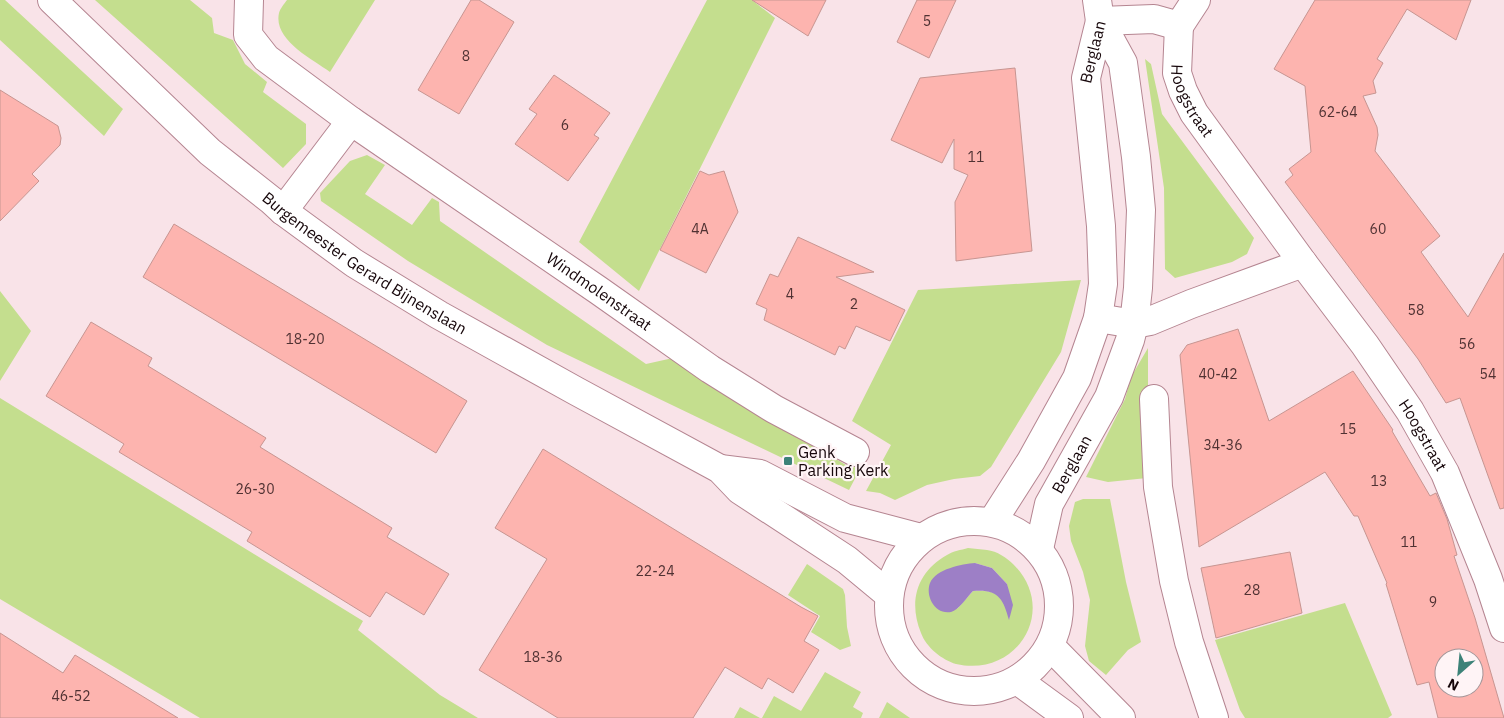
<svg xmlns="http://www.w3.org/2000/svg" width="1504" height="718" font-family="'IBM Plex Sans',sans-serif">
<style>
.green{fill:#c4de8e;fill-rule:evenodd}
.water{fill:#9d7fc6}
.building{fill:#fdb4af;stroke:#c79591;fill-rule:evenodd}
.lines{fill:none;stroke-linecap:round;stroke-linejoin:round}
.minor-casing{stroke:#b58591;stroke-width:30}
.major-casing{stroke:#b58591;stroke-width:30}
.minor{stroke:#fff;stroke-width:28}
.major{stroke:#fff;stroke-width:28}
.poi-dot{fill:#3d8278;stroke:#fff4f6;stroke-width:2}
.labels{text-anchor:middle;stroke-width:4.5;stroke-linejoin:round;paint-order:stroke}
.number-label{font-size:14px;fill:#503233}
.street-label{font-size:16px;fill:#16060a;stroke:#fff4f6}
.poi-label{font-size:16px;fill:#16060a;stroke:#fff4f6;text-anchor:start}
</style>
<rect width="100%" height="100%" fill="#f9e3e8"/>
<path class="green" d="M0 0H5L123 109 104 136 0 40Z
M95 0H190L212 18 214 33 233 40 245 64 267 82 263 92 306 124V144L283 168Z
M287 0H375L330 72C312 59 273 40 279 13 280 9 284 4 287 0Z
M707 0H752L775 18 639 291 579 242Z
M1145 59 1151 64 1162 114 1254 238 1247 254 1232 262 1175 278 1165 269 1164 188Z
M367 155 385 165 365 194 412 225 432 198 439 202 440 221 646 364 673 358 751 408 851 468 862 447 870 450 849 490 547 345 408 261 321 201 320 193 350 161Z
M1081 280 1061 352 991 467 980 476 954 479 927 485 895 500 880 493 866 491 891 445 852 421 918 290Z
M0 291 31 331 0 381Z
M1148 348V394L1140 405 1147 478 1108 482 1086 477 1125 399 1131 377Z
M0 398 363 621 358 630 440 695 478 718H200L0 599Z
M1083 499H1110L1126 582 1141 642 1128 650 1106 675 1089 661 1085 646 1090 600 1083 572 1071 541 1069 526 1075 502Z
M968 548C974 549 981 549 987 550 997 551 1007 558 1013 564 1059 609 1018 678 956 664 942 660 926 647 921 633 908 601 917 572 947 555 953 551 961 550 968 548ZM975 563 992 568 1007 584 1010 619C1008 615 1007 608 1005 604 999 591 986 590 973 591L957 609Z
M807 564 843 589 845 595 847 627 851 646 840 650 811 632 820 616 788 595Z
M1345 603 1392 715 1388 718H1245L1240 710 1215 640Z
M825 672 861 692 853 707 863 713 861 718H762L774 696 801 711Z
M887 702 910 718H879Z
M740 707 760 718H734Z"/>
<path class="water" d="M975 563 992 568 1007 584 1013 605 1009 620C1003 598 998 589 973 591 967 597 959 610 951 612 935 615 925 596 930 583 936 569 962 564 975 563Z"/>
<path class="building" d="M471 0H479L514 22 459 114 418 90Z
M752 0H826L808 36Z
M917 0H956L929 58 897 42Z
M1315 0H1471L1456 40 1407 9 1377 59 1383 63 1373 81 1376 93 1363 96 1377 127 1378 135 1375 151 1440 236 1421 252 1468 317 1504 253V508L1500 509 1460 398 1446 403 1418 359 1285 182 1293 175 1289 169 1311 152 1305 86 1274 69Z
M1015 68 1032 251 956 261 955 202 968 175 954 169V139L942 163 891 140 920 78Z
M554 75 610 113 594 135 599 138 568 181 515 144 537 114 529 109Z
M0 90 58 126 61 138 60 145 32 174 39 181 0 221Z
M700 171 709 175 724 171 738 212 706 273 660 250Z
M174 224 467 401 436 453 143 277Z
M798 237 874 272 836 277 905 310 890 341 856 326 845 349 839 346 835 355 764 320 767 309 756 304 770 274 778 277Z
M91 322 152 358 148 366 266 438 260 447 392 528 387 537 449 574 424 615 386 592 370 617 247 541 252 532 119 452 124 444 46 396Z
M1238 329 1269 421 1353 371 1393 430 1392 431 1430 496 1436 493 1447 519 1457 555 1454 556 1475 618 1504 718H1438L1429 682 1417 685 1386 584 1387 583 1358 516H1354L1325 472 1199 547 1180 355 1187 345ZM1444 658H1474V688H1444Z
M543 449 801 607 818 616 804 641 819 650 793 693 768 678 762 689 725 667 693 718H558L479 670 547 559 495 528Z
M1290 552 1302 613 1216 638 1201 568Z
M0 633 63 673 75 655 178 718H0Z"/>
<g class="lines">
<g class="minor-casing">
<g id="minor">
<path id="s1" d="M52 0 210 152 271 200 283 211 354 263 439 315 576 391 720 469 740 490 847 560 888 594"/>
<path id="s2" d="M249 0 248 35 266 58 351 121 598 290 710 369 774 409 855 452"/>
<path d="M1100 21 1154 19 1179 26 1196 0"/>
<path id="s3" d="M1179 26 1177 73 1183 91 1194 113 1303 263 1365 345 1410 411 1445 473 1488 579 1504 628"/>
<path d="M283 211 351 121"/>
<path d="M1098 318 1134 324 1150 321 1191 304 1303 263"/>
<path d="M1154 399 1158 487 1174 581 1189 642 1214 718"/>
<path d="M720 469 760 474 845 518 921 538"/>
</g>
</g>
<g class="major-casing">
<g id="major">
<circle cx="974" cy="606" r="85"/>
<path id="s4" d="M992 522 1031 461 1077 378 1098 318 1103 284 1101 226 1086 78 1100 21"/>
<path id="s5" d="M1039 549 1049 504 1109 397 1130 340 1134 324 1138 288 1141 210 1136 157 1123 63 1100 21 1097 0"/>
<path d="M1050 646 1121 718"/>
<path d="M1017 680 1069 718"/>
</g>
</g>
<use href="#minor" class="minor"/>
<use href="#major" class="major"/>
</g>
<rect class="poi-dot" x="783" y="456" width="10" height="10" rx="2.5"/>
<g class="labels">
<g class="number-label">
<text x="927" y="26">5</text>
<text x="466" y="61">8</text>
<text x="1338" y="117">62-64</text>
<text x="565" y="130">6</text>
<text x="976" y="162">11</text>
<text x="700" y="234">4A</text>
<text x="1378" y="234">60</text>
<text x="790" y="299">4</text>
<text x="854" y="309">2</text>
<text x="1416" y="315">58</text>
<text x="305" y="344">18-20</text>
<text x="1467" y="349">56</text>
<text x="1218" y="379">40-42</text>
<text x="1488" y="379">54</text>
<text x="1348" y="434">15</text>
<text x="1223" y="450">34-36</text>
<text x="1379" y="486">13</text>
<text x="255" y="494">26-30</text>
<text x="1409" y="547">11</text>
<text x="655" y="576">22-24</text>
<text x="1252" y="595">28</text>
<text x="1433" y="607">9</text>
<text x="543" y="662">18-36</text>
<text x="71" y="701">46-52</text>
</g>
<g class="street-label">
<text dy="6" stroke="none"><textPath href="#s4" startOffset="499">Berglaan</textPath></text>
<text dy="6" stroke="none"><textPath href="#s3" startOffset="78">Hoogstraat</textPath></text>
<text dy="6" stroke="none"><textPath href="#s1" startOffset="410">Burgemeester Gerard Bijnenslaan</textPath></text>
<text dy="6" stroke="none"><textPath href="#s2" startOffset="471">Windmolenstraat</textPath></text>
<text dy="6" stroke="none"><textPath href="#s3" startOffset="486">Hoogstraat</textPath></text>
<text dy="6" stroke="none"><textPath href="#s5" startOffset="92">Berglaan</textPath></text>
</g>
<g class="poi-label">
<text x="798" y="458">Genk<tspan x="798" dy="18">Parking Kerk</tspan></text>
</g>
</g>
<g transform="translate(1459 673) rotate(207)"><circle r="24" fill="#fff4f6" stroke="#a29598"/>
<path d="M0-4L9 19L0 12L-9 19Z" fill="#3d8278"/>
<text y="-8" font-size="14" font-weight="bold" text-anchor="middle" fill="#16060a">N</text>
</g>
</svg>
